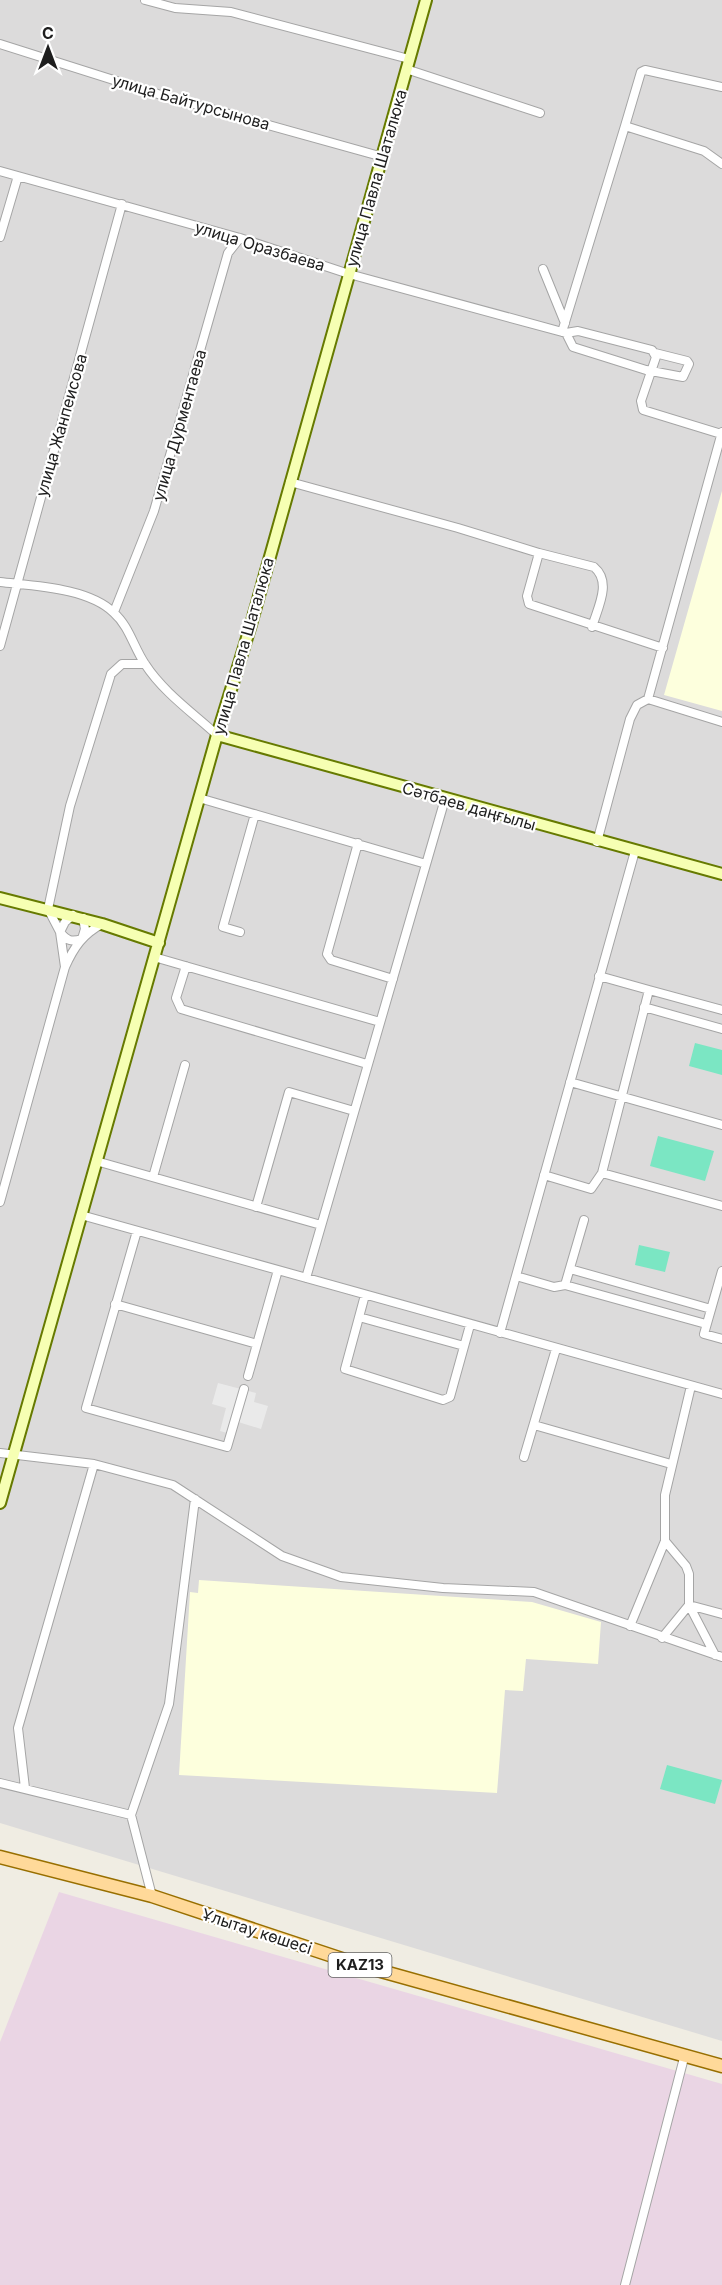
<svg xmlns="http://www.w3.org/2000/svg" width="722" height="2285" font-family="Inter,sans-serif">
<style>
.residential{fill:#dcdbdb}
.industrial{fill:#ead5e4}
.education{fill:#fdffdd}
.pitch{fill:#7be6c3}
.parking{fill:#eaeaea}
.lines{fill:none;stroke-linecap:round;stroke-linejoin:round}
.street-casing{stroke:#a5a5a5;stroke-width:10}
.secondary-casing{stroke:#667a00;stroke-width:14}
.primary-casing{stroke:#986f00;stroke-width:15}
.street{stroke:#fff;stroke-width:8}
.secondary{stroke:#f6ffb3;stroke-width:10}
.primary{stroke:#ffd999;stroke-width:12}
.labels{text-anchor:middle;stroke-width:4.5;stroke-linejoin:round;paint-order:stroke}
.shield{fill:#fff;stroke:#626262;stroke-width:1.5}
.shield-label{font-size:15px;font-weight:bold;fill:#1e1e1e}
.street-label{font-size:16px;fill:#1e1e1e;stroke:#fff}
</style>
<rect width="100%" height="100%" fill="#f0ede3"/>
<path class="residential" d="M0 0H722V2041L0 1823Z"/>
<path class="industrial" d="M59 1892 722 2084V2285H0V2042Z"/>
<path class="education" d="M722 491V711L664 695Z
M199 1580 532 1602 601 1622 598 1664 526 1659 523 1691 505 1690 497 1793 179 1775 190 1592 198 1593Z"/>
<path class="pitch" d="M695 1043 722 1050V1075L689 1066Z
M658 1136 714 1151 705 1181 650 1166Z
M639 1245 670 1252 665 1272 635 1265Z
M667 1765 722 1780 715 1804 660 1789Z"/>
<path class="parking" d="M218 1383 256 1393 254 1402 268 1406 261 1429 235 1421 231 1434 220 1431 226 1408 212 1404Z"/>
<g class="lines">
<g class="street-casing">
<path id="street" d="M145 0 175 8 231 12 409 59
M0 44 161 95 383 157
M406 69 540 113
M722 87 645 70 641 72 625 126 704 151 722 164
M0 171 240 238 349 274 566 333 578 331 652 350 656 357 641 401 643 410 721 434
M0 237 18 176
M543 269 565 323
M562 332 625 126
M566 333 573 347 646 370 683 377 689 364 687 361 655 353
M722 432 648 699 722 722
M290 482 458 528 539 553 527 596 529 604 663 648
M539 553 594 567C612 582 598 607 592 627
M0 582C34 586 89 588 114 613 129 626 134 648 145 664 163 692 193 713 217 735
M114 612 154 511 228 253 240 238
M0 646 122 204
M199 798 426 864
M597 842 630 719 637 705 648 699
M358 843 327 954 331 960 393 979
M73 915 65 922 60 932C67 941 71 942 82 939L85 929 83 918
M240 932 223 927 255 814
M154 957 380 1022
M186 966 176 998 181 1009 367 1064
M65 967 60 932 48 909 70 806 111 674 122 664H145
M649 990 722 1010
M644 1007 722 1029
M570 1082 722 1125
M96 1161 321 1225
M602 1173 722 1206
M544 1175 591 1189 602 1173 649 990 599 976
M153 1177 185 1065
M0 1202 65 967C74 947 83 934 102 924
M256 1207 289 1092 354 1111
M81 1215 722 1394
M584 1220 565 1285 706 1324
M137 1231 86 1408 227 1447 244 1389
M570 1269 711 1309
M722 1271 704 1334 722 1339
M516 1276 554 1287 565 1285
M306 1278 445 799
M365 1295 345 1369 443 1400 450 1397 470 1325
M115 1304 257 1344
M359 1317 464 1346
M500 1333 635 851
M248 1376 278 1270
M534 1425 671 1464
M0 1453 94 1464 173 1485 282 1556 341 1577 443 1588 534 1592 722 1657
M524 1457 556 1349
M665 1541 686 1566 689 1574V1605L715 1655
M689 1605 722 1614
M630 1626 665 1541V1495L691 1386
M662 1638 689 1605
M0 1783 131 1815 152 1896
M25 1788 18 1728 94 1464
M131 1815 169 1704 195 1499
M625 2285 685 2054"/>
</g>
<g class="secondary-casing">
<path id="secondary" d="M217 735 722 874
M0 898 102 924 159 943
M0 1503 217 735 250 628 426 0"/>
</g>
<g class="primary-casing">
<path id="primary" d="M0 1857 152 1896 363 1966 722 2066"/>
</g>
<use href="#street" class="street"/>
<use href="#secondary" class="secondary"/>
<use href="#primary" class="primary"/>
</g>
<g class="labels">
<rect class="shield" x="328.5" y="1953" width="63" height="24" rx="4.5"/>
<g class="shield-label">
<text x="360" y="1970">KAZ13</text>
</g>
<g class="street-label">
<text transform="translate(191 102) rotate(16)" y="6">улица Байтурсынова</text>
<text transform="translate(376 178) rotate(-74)" y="6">улица Павла Шаталюка</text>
<text transform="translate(260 246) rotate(17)" y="6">улица Оразбаева</text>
<text transform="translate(61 425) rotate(-74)" y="6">улица Жанпеисова</text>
<text transform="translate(179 425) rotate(-74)" y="6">улица Дурментаева</text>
<text transform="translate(243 646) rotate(-74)" y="6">улица Павла Шаталюка</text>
<text transform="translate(469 806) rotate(16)" y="6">Сәтбаев даңғылы</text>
<text transform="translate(257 1931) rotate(18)" y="6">Ұлытау көшесі</text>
</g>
</g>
<g transform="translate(48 48)" stroke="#ffffff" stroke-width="4.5" paint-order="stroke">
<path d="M0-4.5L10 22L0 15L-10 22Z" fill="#1e1e1e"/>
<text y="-9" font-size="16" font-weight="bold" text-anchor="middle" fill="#1e1e1e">С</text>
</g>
</svg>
